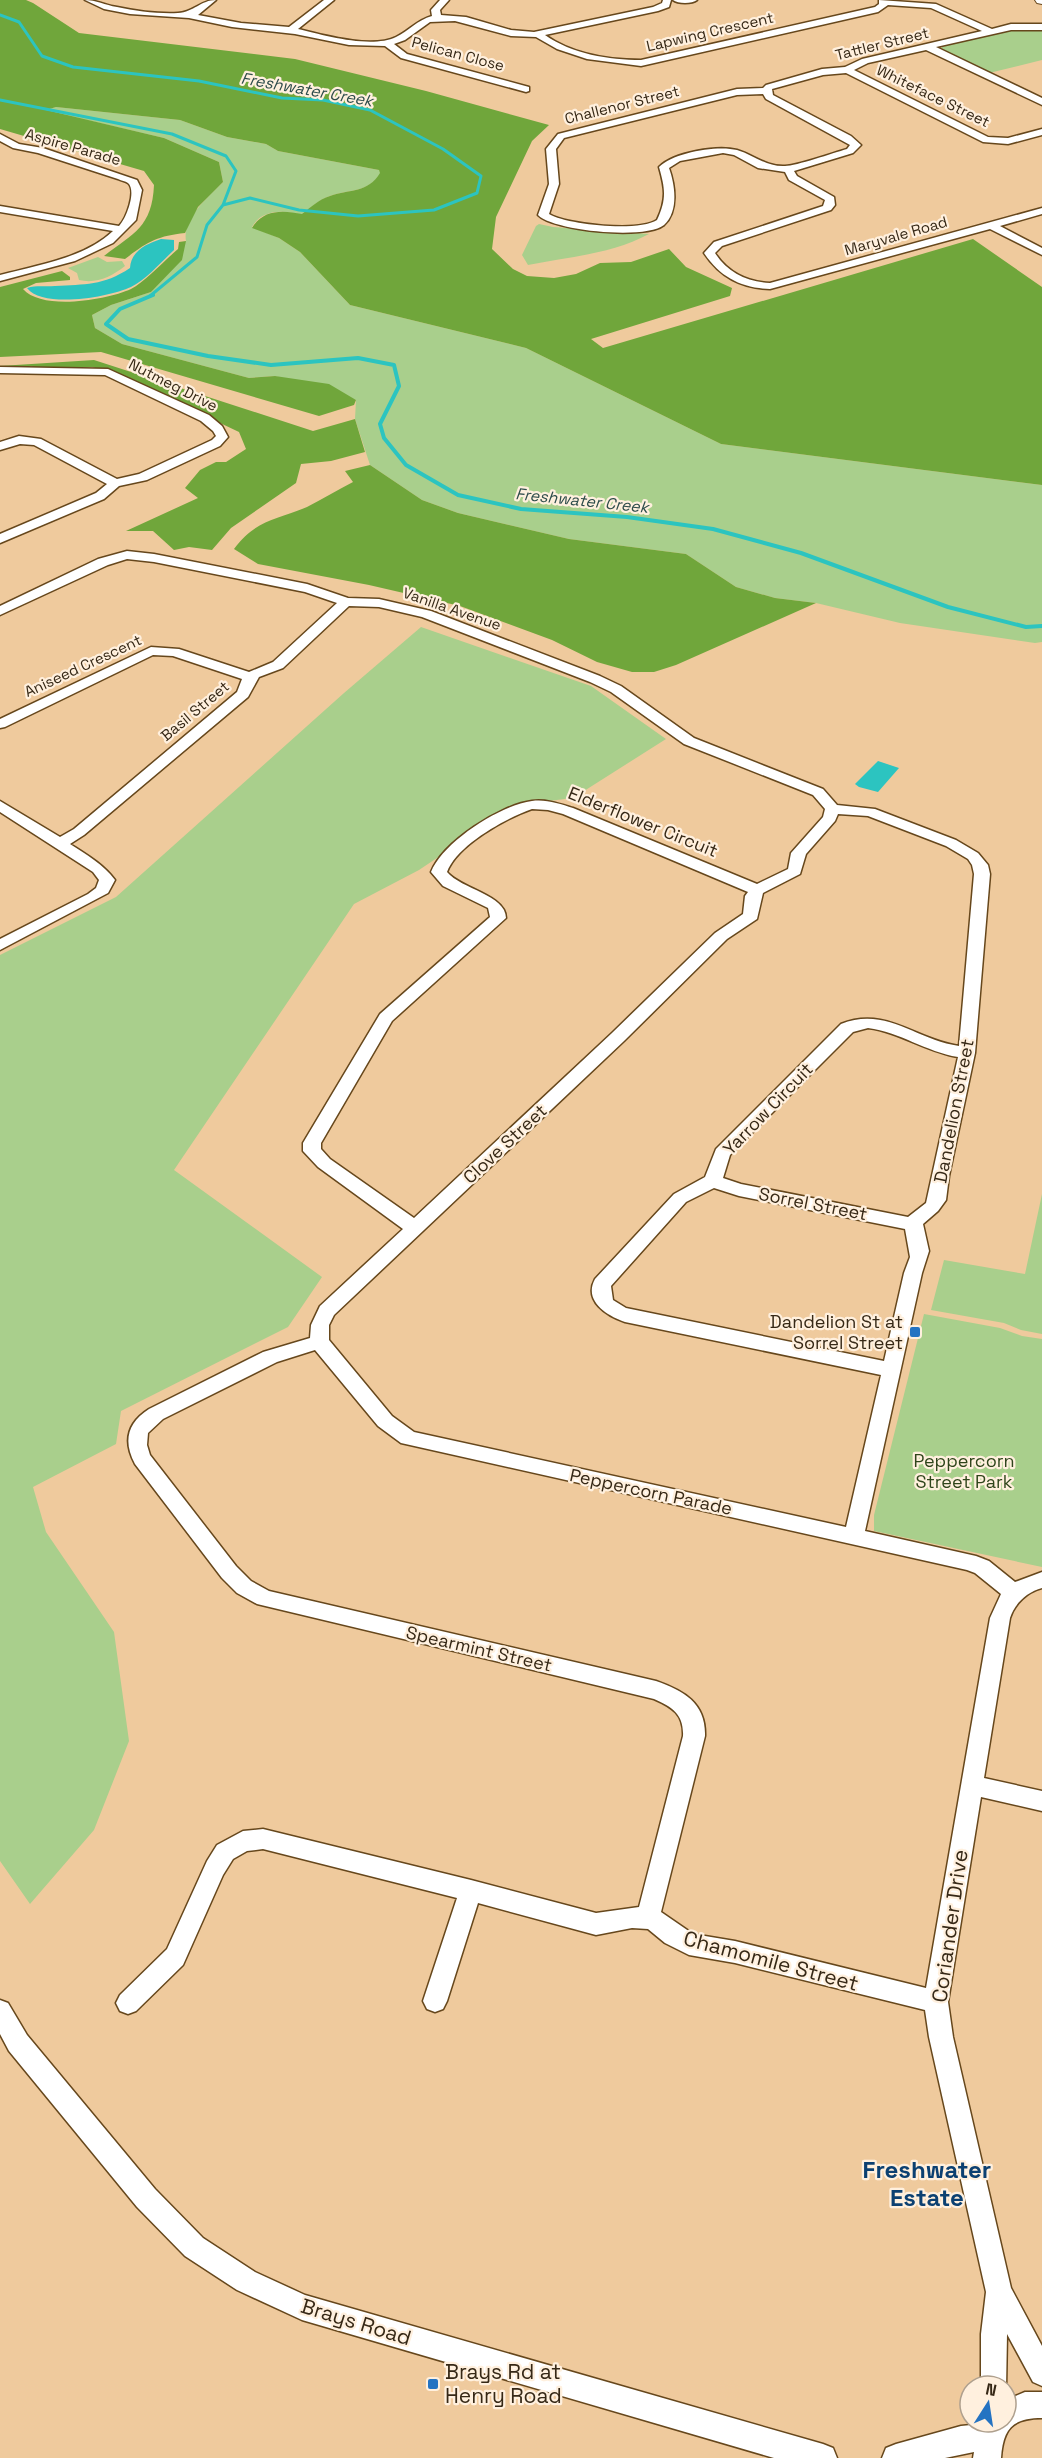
<svg xmlns="http://www.w3.org/2000/svg" width="1042" height="2458" font-family="'Space Grotesk',sans-serif">
<style>
.green{fill:#a9cf8c}
.forest{fill:#70a63b}
.water{fill:#2cc4c0}
.lines{fill:none;stroke-linecap:round;stroke-linejoin:round}
.stream-far1{stroke:#2cc4c0;stroke-width:3}
.stream{stroke:#2cc4c0;stroke-width:4}
.street-casing{stroke:#66471c;stroke-width:3}
.secondary-casing{stroke:#66471c;stroke-width:2}
.street{fill:#fff;fill-rule:evenodd}
.secondary{fill:#fff;fill-rule:evenodd}
.poi-dot{fill:#2473c2;stroke:#fff0de;stroke-width:2}
.labels{text-anchor:middle;stroke-width:4.5;stroke-linejoin:round;paint-order:stroke}
.far-street-label{font-size:15px;fill:#362816;stroke:#fff0de}
.far-water-label{font-size:16px;font-style:italic;fill:#2e4c4b;stroke:#fff0de}
.street-label{font-size:18px;fill:#362816;stroke:#fff0de}
.poi-label{font-size:18px;fill:#362816;stroke:#fff0de;text-anchor:end}
.park-label{font-size:18px;fill:#2f451b;stroke:#fff0de}
.near-street-label{font-size:21px;fill:#362816;stroke:#fff0de}
.near-poi-label{font-size:21px;fill:#362816;stroke:#fff0de;text-anchor:start}
.near-neighbourhood-label{font-size:24px;font-weight:bold;fill:#0c4071;stroke:#fff0de}
</style>
<rect width="100%" height="100%" fill="#efca9d"/>
<path class="green" d="M1019 27 1042 28V60L989 73 942 50V47Z
M56 107 180 120 227 137 266 144 278 151 379 170 381 173C368 193 350 189 330 196 320 199 310 208 302 215 284 210 262 209 252 227L279 238 300 252 350 305 526 348 721 444 1042 485V642L1035 643 900 623 816 603 775 598 736 587 686 554 569 539 458 513 422 500 370 465 355 419 356 400 275 376 249 378 122 344 95 328 92 315 111 305 151 292 186 241C182 219 208 197 223 182L219 162 164 138 44 110Z
M539 224 553 227 649 234C612 254 568 257 528 265L522 255 536 226Z
M98 257 107 262 122 261 125 266C111 277 96 284 79 280L77 273 68 268Z
M421 627 591 686 666 739 573 798 516 805 419 870 354 904 174 1170 322 1277 288 1327 121 1411 116 1444 33 1487 46 1532 114 1632 129 1741 94 1830 30 1904 0 1861V955L116 897 344 693Z
M1042 1194V1334L1021 1330 1004 1323 931 1310 944 1260 1025 1274Z
M924 1314 1000 1328 1022 1336 1042 1339V1567L874 1531V1515Z"/>
<path class="forest" d="M0 0H26L33 3 79 33 295 59 426 91 549 125 532 141 496 217 492 249 513 269 527 276 554 278 576 274 600 263 631 262 669 249 686 267 732 288 730 296 591 339 603 348 973 239 1042 287V485L721 444 526 348 350 305 300 252 279 238 252 228C263 209 283 210 302 214 310 208 319 199 330 196 350 189 368 193 380 173L379 170 278 151 266 144 227 137 180 120 56 107 46 110 164 138 219 162 223 182 198 207 185 233C157 236 147 242 125 259L104 256C134 233 152 227 154 185L144 171 0 129Z
M186 241 182 260 151 292 111 305 92 315 95 328 122 344 249 378 275 376 329 384 356 400 354 405 319 416 101 352 0 357V287L62 271 70 277V280L36 283 23 289C42 311 107 300 131 289 145 282 165 260 178 249L179 242Z
M94 360 313 431 355 419 365 452 331 461 301 464 296 483 231 528 212 550 189 547 174 550 153 531H126L198 498 185 488 200 470 216 462H226L246 449 239 432 119 375 92 367 37 369 31 366 24 369H0V366Z
M370 465 422 500 458 513 569 539 686 554 736 587 775 598 816 603 676 665 654 672H632L597 662 552 640 460 606 369 585 258 564 234 549C256 519 277 520 307 507 323 499 337 490 353 482L345 471Z"/>
<path class="water" d="M161 239 174 240V250C161 262 147 279 131 287 110 297 43 309 27 288 37 285 44 287 55 286 85 284 103 286 130 268 131 251 146 244 161 239Z
M878 761 899 768 878 792 859 787 855 784Z"/>
<g class="lines">
<path class="stream-far1" d="M0 15 19 22 42 56 73 67 199 81 282 98 323 100 370 110 443 149 481 176 477 193 434 210 358 216 299 210 250 198 223 205
M0 100 172 134 226 156 236 171 223 205 207 225 197 257 150 296"/>
<path class="stream" d="M153 295 120 309 106 324 128 339 208 356 271 365 358 358 394 365 399 386 380 424 384 438 406 465 458 495 521 509 627 517 713 529 801 553 948 607 1026 627 1042 626"/>
<g class="street-casing">
<path id="street" d="M85 0C96 0 105 5 117 7 136 11 158 14 178 13 194 12 201 0 216 0L198 15 241 23 289 27 324 0H334L298 29C323 35 371 49 396 37 409 31 417 20 432 16L431 10 440 0H449L440 10 441 15 466 17 511 30 534 32 653 7 662 3 663 0H671L669 7 658 11 545 35C572 54 609 60 641 60L875 7 879 4V0L936 4 992 29 1011 24H1042V30H1011L936 47 1042 98V105L926 50 868 63 854 70 988 137 1008 138 1042 129V135L1008 144 983 142 846 73 823 75 772 89 773 95 851 136 861 145 853 153 794 171 797 176 834 197 835 205 831 210 722 246 715 253C727 272 747 282 770 283L1042 208V214L1000 226 1042 248V255L990 229 770 289C741 288 720 277 704 253L714 242 823 206 825 200 789 180 785 172 758 168 734 155 723 153 680 161 669 168C675 185 679 211 664 225 646 240 553 231 538 215L549 184 546 149 558 134 737 89 763 88 766 85 822 69 845 67 862 59 982 31 931 8 888 5 878 12 641 66 587 59 557 49 536 37 511 36 455 21 430 22 405 40 394 44 407 54 529 87V91L526 92 401 58 385 46 349 45 295 34 232 27 189 18 130 14 104 9ZM763 94 766 99 850 145 847 149C833 153 796 166 785 166 766 167 754 155 737 150 718 145 674 152 659 167 665 188 667 199 657 220 639 232 567 225 549 214L559 184 556 149 564 138 737 95Z
M673 0H697C692 4 678 4 673 0Z
M0 134 19 144 43 148 137 180 142 190 136 220 113 243 75 261 0 281V275C37 265 85 258 113 231L0 212V206L119 226C126 219 137 191 128 183 125 181 122 181 118 179L38 153 13 148 0 141Z
M0 367 108 369 209 415 222 426 228 437 220 446 147 480 119 486 104 499 0 543V534L96 493 107 484 34 445 20 444 0 450V442L19 436 41 439 117 479 139 474 212 440 216 436 213 431 201 421 105 375 0 373Z
M127 551 154 554 307 584 348 598 379 599 431 611 600 676 621 686 694 738 823 789 837 805 875 809 956 840 978 853 988 865 990 874 975 1053 949 1176 946 1200 938 1211 923 1224 929 1251 922 1273 865 1531 976 1556 989 1561 1015 1582 1042 1572V1588C1027 1592 1015 1603 1010 1618L984 1778 1042 1791V1811L981 1797 948 2002 953 2037 1011 2288 1042 2346V2386L1033 2382 1007 2334 1006 2389V2386H981V2334L986 2292 929 2037 925 2010 735 1963 689 1955 665 1943 648 1929 632 1928 596 1935 478 1903 447 2001 443 2009 435 2012 427 2009 423 2001 457 1898 263 1849 247 1851 233 1859 223 1875 183 1965 136 2011 128 2014 120 2011 116 2003 120 1995 167 1949 207 1861 217 1845 243 1831 263 1829 471 1880 596 1913 639 1907 683 1736C684 1715 673 1707 654 1699L257 1604 237 1593 222 1578 135 1464C123 1442 127 1423 149 1409L263 1352 310 1338 311 1325 320 1306 403 1229 318 1167 303 1151V1143L380 1014 490 917 488 908 443 886 431 872C443 842 500 805 532 801 546 799 560 804 573 808L757 884 788 869 791 853 823 817 825 809 813 795 684 744 611 692 590 682 422 617 379 607 349 606 283 668 259 677 248 697 84 835 70 844C87 855 103 864 115 880L108 893 0 950V939L88 894 96 888 99 880 93 872 0 812V801L60 837 74 829 237 692 242 679 173 656 153 655 5 727 0 728V719L151 647 179 649 249 672 273 662 337 603 305 592 154 562 127 559 108 565 0 615V606L98 559ZM532 809 548 810 563 814 748 892 745 896 743 914 715 933 612 1033 414 1218 330 1159 321 1149V1143L392 1021 506 918C506 895 461 889 447 872 457 845 506 818 532 809ZM838 814 868 816 946 846 968 859 972 865 974 874 959 1046C916 1040 886 1006 841 1024L716 1149 705 1177 674 1194 595 1279C583 1301 607 1316 625 1322L881 1375 846 1527 414 1432 392 1416 329 1340V1325L334 1315 624 1041 727 939 757 919 763 893 800 874 806 854 835 821ZM868 1028C900 1032 926 1052 958 1057L926 1203 908 1217 741 1184 723 1178 730 1155 853 1032ZM714 1188 739 1196 905 1229 910 1257 904 1273 884 1361 626 1308 613 1300 611 1286 686 1202ZM315 1350 378 1426 401 1443 967 1570 975 1573 1001 1594 990 1618 926 1988 735 1941 693 1934 661 1912 705 1736C706 1703 684 1691 656 1681L269 1591 251 1581 236 1566 150 1455 147 1445 148 1433 163 1419 277 1362Z
M0 2000 8 2003 27 2035 155 2189 203 2238 255 2272 305 2295 823 2444 833 2448 837 2458H774L302 2320 237 2290 185 2256 137 2207 9 2051 0 2034Z
M1025 2392H1042V2418C1012 2418 1003 2429 1001 2458H973L974 2452 945 2458H882L886 2448 896 2444 961 2426 981 2424 982 2422H1006V2400Z"/>
</g>
<g class="secondary-casing">
<path id="secondary" d="M1035 0H1042V4L1037 3Z"/>
</g>
<use href="#street" class="street"/>
<use href="#secondary" class="secondary"/>
</g>
<g class="poi-dot">
<rect x="909" y="1326" width="12" height="12" rx="3"/>
<rect x="427" y="2378" width="12" height="12" rx="3"/>
</g>
<g class="labels">
<g class="far-street-label">
<text transform="translate(710 32) rotate(-13)" y="5">Lapwing Crescent</text>
<text transform="translate(882 44) rotate(-14)" y="5">Tattler Street</text>
<text transform="translate(458 54) rotate(15)" y="5">Pelican Close</text>
<text transform="translate(933 96) rotate(26)" y="5">Whiteface Street</text>
<text transform="translate(622 105) rotate(-14)" y="5">Challenor Street</text>
<text transform="translate(73 147) rotate(16)" y="5">Aspire Parade</text>
<text transform="translate(896 236) rotate(-16)" y="5">Maryvale Road</text>
<text transform="translate(173 385) rotate(27)" y="5">Nutmeg Drive</text>
<text transform="translate(452 609) rotate(19)" y="5">Vanilla Avenue</text>
<text transform="translate(83 666) rotate(-25)" y="5">Aniseed Crescent</text>
<text transform="translate(195 711) rotate(-40)" y="5">Basil Street</text>
</g>
<g class="far-water-label">
<text transform="translate(307 89) rotate(10)" y="6">Freshwater Creek</text>
<text transform="translate(582 500) rotate(6)" y="6">Freshwater Creek</text>
</g>
<g class="street-label">
<text transform="translate(643 822) rotate(22)" y="6">Elderflower Circuit</text>
<text transform="translate(768 1109) rotate(-46)" y="6">Yarrow Circuit</text>
<text transform="translate(954 1111) rotate(-79)" y="6">Dandelion Street</text>
<text transform="translate(505 1144) rotate(-43)" y="6">Clove Street</text>
<text transform="translate(813 1204) rotate(11)" y="6">Sorrel Street</text>
<text transform="translate(651 1492) rotate(12)" y="6">Peppercorn Parade</text>
<text transform="translate(479 1649) rotate(13)" y="6">Spearmint Street</text>
</g>
<g class="poi-label">
<text x="903" y="1328">Dandelion St at<tspan x="903" dy="21">Sorrel Street</tspan></text>
</g>
<g class="park-label">
<text x="964" y="1467">Peppercorn<tspan x="964" dy="21">Street Park</tspan></text>
</g>
<g class="near-street-label">
<text transform="translate(950 1926) rotate(-82)" y="7">Coriander Drive</text>
<text transform="translate(771 1961) rotate(15)" y="7">Chamomile Street</text>
<text transform="translate(356 2322) rotate(17)" y="7">Brays Road</text>
</g>
<g class="near-poi-label">
<text x="445" y="2379">Brays Rd at<tspan x="445" dy="24">Henry Road</tspan></text>
</g>
<g class="near-neighbourhood-label">
<text x="927" y="2178">Freshwater<tspan x="927" dy="28">Estate</tspan></text>
</g>
</g>
<g transform="translate(988 2404) rotate(12)"><circle r="28" fill="#fff0de" stroke="#afa08e" stroke-width="1.5"/>
<path d="M0-4.5L10 22L0 15L-10 22Z" fill="#2473c2"/>
<text y="-9" font-size="16" font-weight="bold" text-anchor="middle" fill="#362816">N</text>
</g>
</svg>
